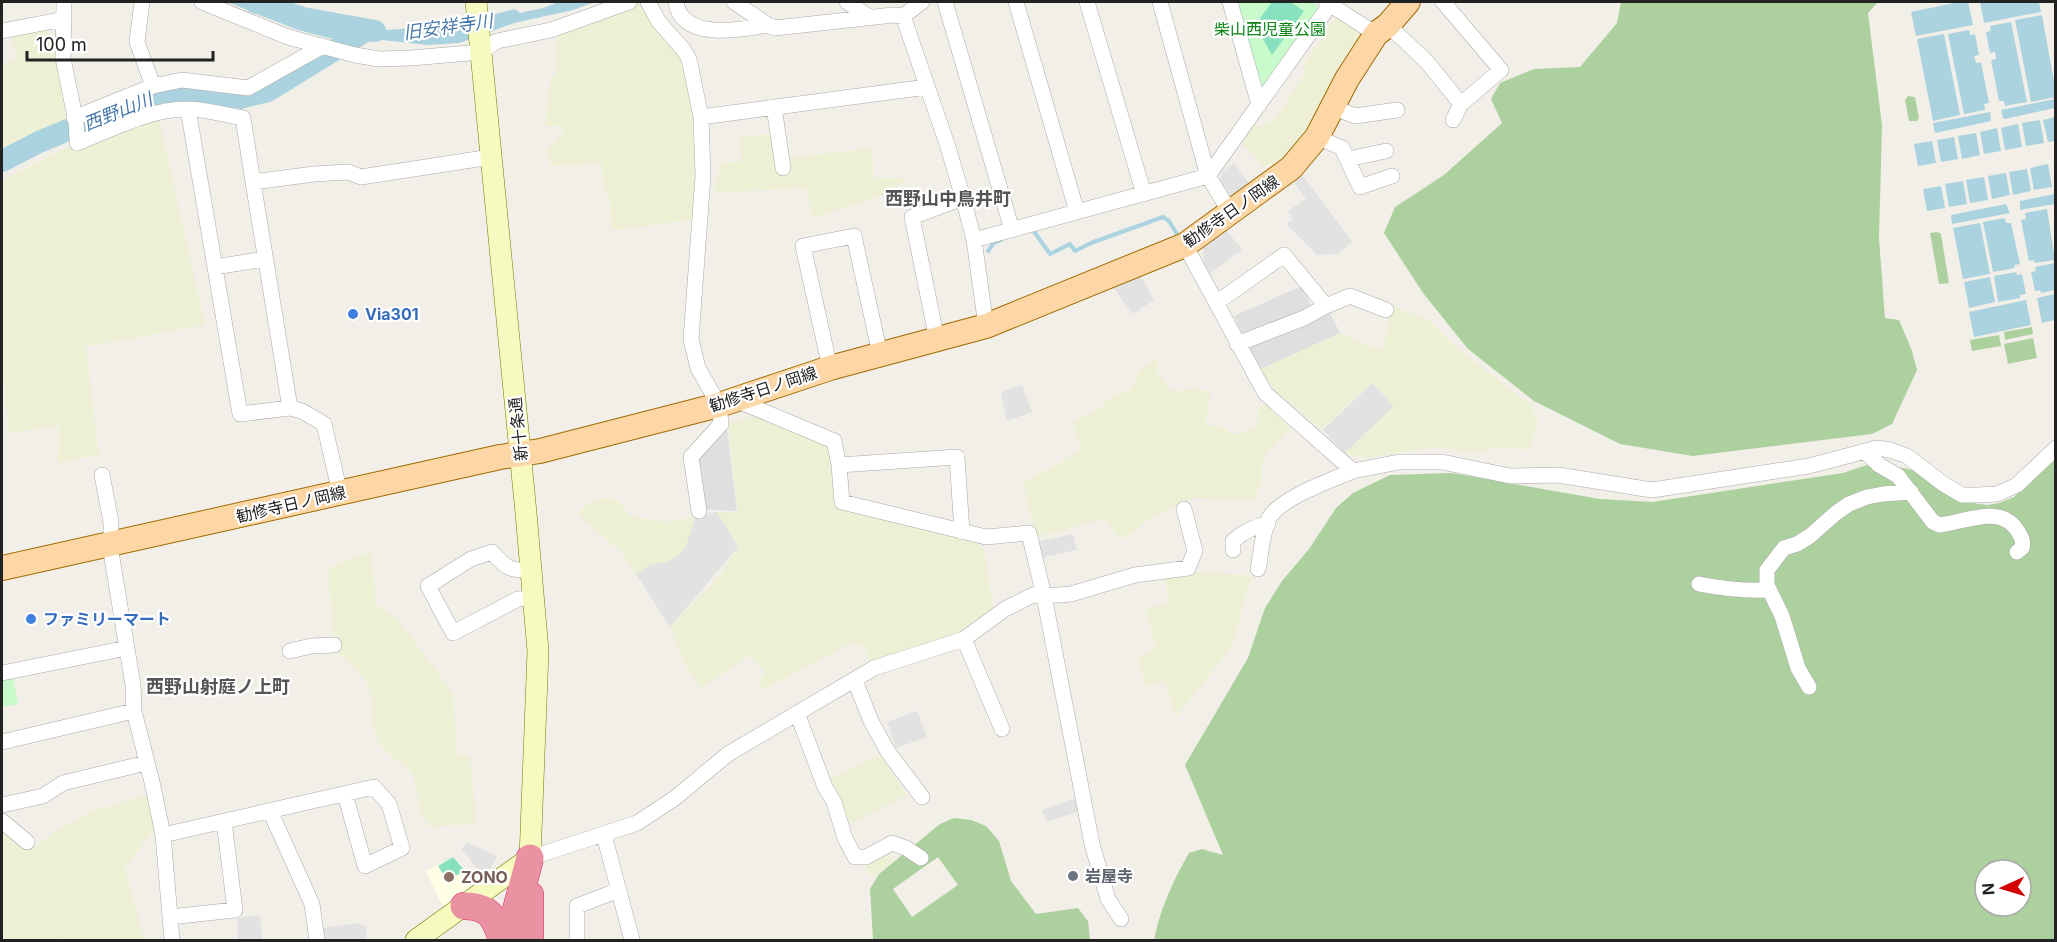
<svg xmlns="http://www.w3.org/2000/svg" width="2057" height="942" font-family="Inter,'Noto Sans JP',sans-serif">
<style>
.residential{fill:#e0dfdf}
.education{fill:#ffffe5}
.farmland{fill:#eef0d5}
.forest{fill:#add19e;fill-rule:evenodd}
.park{fill:#c8facc}
.pitch{fill:#88e0be}
.parking{fill:#e2e2e2}
.water{fill:#aad3df}
.lines{fill:none;stroke-linecap:round;stroke-linejoin:round}
.stream{stroke:#aad3df;stroke-width:4}
.river{stroke:#aad3df;stroke-width:22}
.minor-casing{stroke:#a9a9a9;stroke-width:16}
.secondary-casing{stroke:#707d05;stroke-width:22}
.primary-casing{stroke:#a06b00;stroke-width:26}
.motorway-casing{stroke:#dc2a67;stroke-width:28}
.minor{stroke:#fff;stroke-width:15}
.secondary{stroke:#f7fabf;stroke-width:21}
.primary{stroke:#fcd6a4;stroke-width:24}
.motorway{stroke:#e892a2;stroke-width:27}
.shop-dot{fill:#3f7fe0;stroke:#fff;stroke-width:2}
.worship-dot{fill:#6b7280;stroke:#fff;stroke-width:2}
.education-dot{fill:#8d6e63;stroke:#fff;stroke-width:2}
.labels{text-anchor:middle;stroke-width:4.5;stroke-linejoin:round;paint-order:stroke}
.park-label{font-size:16px;fill:#0c8416;stroke:#fff}
.street-label{font-size:16px;fill:#222;stroke:#fff}
.shop-label{font-size:16px;font-weight:bold;fill:#366cbe;stroke:#fff;text-anchor:start}
.worship-label{font-size:16px;font-weight:bold;fill:#5b616d;stroke:#fff;text-anchor:start}
.education-label{font-size:16px;font-weight:bold;fill:#785e54;stroke:#fff;text-anchor:start}
.water-label{font-size:18px;font-style:italic;fill:#4a7aab;stroke:#fff}
.neighbourhood-label{font-size:18px;font-weight:bold;fill:#555;stroke:#fff}
</style>
<rect width="100%" height="100%" fill="#f2efe9"/>
<path class="residential" d="M1302 286 1316 316 1329 311 1340 333 1259 370 1234 316Z
M721 430H727L737 511 701 509 694 460Z"/>
<path class="education" d="M453 857 475 883 443 907 426 871Z"/>
<path class="farmland" d="M639 2H642L687 63 698 116 697 219 617 230 611 227 610 202 603 184 602 164 551 166 547 149 560 137 564 126H545L551 76 556 74 557 33Z
M1336 17 1362 33 1332 96 1288 160 1274 165 1263 166 1243 144 1254 124 1259 127 1276 118 1304 74V64Z
M44 27 57 42 66 121 2 150V64L17 60 11 34Z
M158 113 205 325 86 347 99 455 58 463 59 426 9 433 2 363V180L77 143Z
M772 133 776 159 872 148 874 178H909L883 195 812 218 806 188 712 193 718 175 720 163 742 161 740 138Z
M1394 306 1429 320 1463 353 1532 406 1538 423 1530 449 1496 448 1474 453 1435 447 1368 458 1353 456 1345 453 1394 406 1372 382 1322 429 1275 391 1259 370 1340 333 1382 351 1390 322 1388 319Z
M1159 358 1157 364 1158 373 1169 389 1176 391 1194 389 1211 391 1205 425 1223 427 1233 434 1244 433 1257 427 1258 409 1265 404 1291 429 1269 451 1262 462V481L1254 500 1194 498 1152 517 1134 532 1120 539 1104 519 1036 537 1023 482 1082 450 1072 423 1100 408 1112 396 1132 388 1139 371Z
M751 417 779 423 829 445 839 506 977 542 984 548 993 608 960 632 870 662 863 645 851 643 763 690 758 683 765 671 750 656 701 689 686 667 670 627 720 575 738 547 717 512 738 513 728 423Z
M603 498 617 499 630 516 666 522 696 516 685 549 678 556 666 562 649 565 636 574 623 554 577 514 586 504Z
M370 552 375 585V604L397 618 453 693 457 755 470 756 476 814 474 824 430 827 421 813 413 775 405 766 384 751 379 743 374 732 372 700 366 681 347 660 336 652 329 590V567Z
M1189 572 1252 575 1232 647 1176 717 1165 682 1146 686 1137 659 1156 647 1145 609 1169 602 1164 576Z
M880 755 907 795 847 825 827 780Z
M148 794 155 828 125 869 145 940H64L63 938 52 940H2V831L26 851 32 846 38 845 54 832 92 811Z
M886 843 894 861 871 878 858 855Z"/>
<path class="forest" d="M1621 2H1878L1868 13 1882 125 1879 238 1885 318 1899 320 1912 351 1917 370 1892 424 1872 434 1693 456 1620 444 1534 401 1468 349 1423 293 1384 233 1395 207 1444 175 1502 123 1491 99 1500 83 1534 69 1580 67 1617 23Z
M1908 96 1915 97 1919 118 1917 121H1909L1905 100Z
M1937 232 1941 234 1949 283 1939 284 1930 233Z
M2032 327 2033 334 2005 340 2004 332Z
M1999 335 2001 346 1972 351 1970 340Z
M2033 338 2037 358 2008 364 2004 344Z
M2055 458V940H1154C1160 909 1173 881 1189 853L1202 849 1223 855 1185 765 1248 658 1265 608 1282 581 1309 549 1336 508 1353 493 1390 475 1451 473 1600 499 1652 502 1843 473 1867 465 1903 468 1913 470 1960 499 1973 503 1987 505 1999 503 2014 497ZM1985 870H2021V906H1985Z
M954 818 971 820 986 826 999 841 1011 881 1036 914 1078 908 1088 921 1090 940H873L870 889 879 874 940 824ZM938 857 958 885 912 917 893 889Z"/>
<path class="park" d="M1233 2H1312L1317 5 1318 12 1262 90Z
M13 678 18 704 2 707V680Z"/>
<path class="pitch" d="M1272 2H1290L1304 11 1272 55 1255 25Z
M453 857 465 871 447 880 438 866Z"/>
<path class="parking" d="M1234 163 1254 190 1235 203 1220 180 1223 171Z
M1301 168 1302 174 1352 242 1337 254 1317 255 1286 224 1293 219 1288 211 1306 199 1291 177Z
M1225 228 1242 250 1209 274 1204 267 1203 244Z
M1138 271 1154 300 1133 314 1110 283Z
M1372 383 1394 406 1345 453 1323 430Z
M1022 385 1032 412 1007 421 1001 394 1005 391Z
M717 512 738 547 670 627 636 574 649 565 666 562 678 556 685 548 696 516Z
M1073 534 1077 550 1040 558 1037 542Z
M917 711 927 737 896 748 887 722Z
M1078 797 1082 810 1047 822 1042 810Z
M468 843 497 856 491 868 483 875 461 849Z
M260 915 262 940H238L237 918Z
M360 923 367 927 365 940H323L322 928Z"/>
<path class="water" d="M227 2H280L288 6 290 14 353 32 416 28 436 29 515 9 520 13 543 8 559 2H595L573 10 514 23 459 43 428 45 382 40 362 42 329 38 298 30Z
M1959 2H1968L1973 25 1916 36 1911 12Z
M1980 2H2039L2041 12 1984 23Z
M2042 15 2055 87V97L2031 102 2015 20Z
M2011 22 2027 102 2005 106 2004 101H1999L1991 60 1996 59 1995 52 1990 53 1986 32 1991 31 1990 26Z
M1969 30 1970 35 1975 34 1979 55 1974 56 1976 63 1981 62 1989 103 1984 104 1985 110 1964 114 1948 34Z
M1944 34 1960 115 1933 121 1917 39Z
M2055 99V108L2005 119 2003 118 2001 110Z
M1990 112 1991 121 1935 133 1933 123Z
M2055 117V141L2048 142 2043 120Z
M2040 120 2044 143 2026 146 2022 123Z
M2018 124 2022 147 2005 150 2001 128Z
M1997 128 2001 151 1984 154 1980 132Z
M1976 133 1980 155 1962 159 1958 136Z
M1954 137 1958 159 1941 162 1937 140Z
M1932 141 1936 163 1918 166 1914 144Z
M2048 164 2052 187 2034 190 2030 168Z
M2027 169 2031 191 2013 195 2009 172Z
M2006 173 2010 195 1992 199 1988 176Z
M1984 177 1988 200 1970 203 1966 180Z
M1963 181 1967 204 1949 207 1945 184Z
M1941 186 1945 208 1927 211 1923 189Z
M2055 194V204L2020 210V201Z
M2006 204 2010 213 1952 224 1951 215Z
M2047 209 2055 260 2035 263 2034 260 2029 261 2021 220 2026 219 2025 213Z
M2005 218 2006 223H2011L2020 264 2014 265 2015 268 1993 272 1983 222Z
M1980 223 1990 274 1963 279 1953 228Z
M2055 263V290L2041 293 2040 290 2035 291 2031 272 2036 271 2035 267Z
M2016 272 2017 275 2022 274 2026 294 2020 295V298L1998 302 1994 276Z
M1990 277 1995 302 1969 308 1964 282Z
M2055 294V320L2042 323 2037 298Z
M2026 300 2031 325 1974 337 1969 312Z"/>
<g class="lines">
<path class="stream" d="M1030 230H1033L1050 254 1070 244 1075 251 1091 243 1163 217 1169 221 1180 239
M988 251 994 243 1001 240"/>
<path class="river" d="M255 2 303 18 375 31
M2 161 39 142 150 96 195 91 240 98 268 91 367 30"/>
<g class="minor-casing">
<path id="minor" d="M64 2 63 58 76 122 77 139
M142 2 137 42 153 86
M202 2 288 37 355 55 379 59 411 58 481 52 497 41 551 30 629 2
M648 2 659 22 683 49 689 59 701 117 703 176 691 339 698 368 719 405 721 424 691 457 699 511
M676 2C681 41 741 30 768 25
M734 2 768 25 775 28 893 15 903 16 922 2
M847 2 871 18
M945 2 1012 230
M1016 2 1077 212
M1087 2 1144 194
M1160 2 1208 176 1230 212
M1230 2 1259 105
M1326 2 1376 34
M1443 2 1501 70 1461 104 1453 120
M903 16 947 144 963 198 974 240 986 326
M1388 25 1427 62 1461 104
M2 31 64 19
M774 107 783 168
M1333 107 1355 116 1397 110
M188 109 240 414 290 408
M701 117 927 87
M74 118 153 86 182 80 248 88 323 46
M1317 137 1342 148 1360 187 1392 176
M77 143C110 130 152 108 188 109 206 109 225 115 243 118L253 182
M1348 159 1386 151
M974 240 1208 176 1332 2
M1185 245 1265 393 1353 471 1399 462H1442L1510 476 1558 475 1652 490 1809 466 1877 448 1890 450 1907 456 1942 483 1962 495H1978L1997 494 2017 485 2056 448
M215 267 265 259
M1216 303 1284 255 1326 306 1350 296 1386 310
M937 340 912 217 963 198
M1237 344 1304 318 1326 306
M830 368 803 246 854 236 880 354
M736 400 834 441 839 465 842 502 986 537 1029 533 1044 596 1071 594 1135 575 1188 568 1195 551 1184 509
M1864 451 1879 465 1898 476 1933 522 1940 525C1965 522 2000 504 2017 530 2021 536 2024 541 2022 548L2017 552
M839 465 957 457 962 532
M102 475 111 522V552L133 685 134 711 152 782 163 835 172 940
M340 493 324 424 302 411 290 408 253 182 314 174 348 172 361 177 491 157
M1233 550V541C1243 532 1254 526 1268 524
M1258 569C1261 555 1263 525 1271 515 1286 496 1331 480 1353 471
M531 570C510 571 506 568 492 552L471 559 428 586 453 633 518 599 533 598
M1699 584C1723 589 1745 591 1769 590
M964 639 1002 729
M290 651 311 646 334 645
M2 673 127 648
M855 681 871 721 888 752 922 797
M1809 687 1798 668 1782 616 1767 585V570L1784 548 1797 544 1810 536 1836 513 1849 504 1867 497 1883 494 1911 492
M797 713 825 787 834 802 845 838 855 857H866L892 843 906 848 921 858
M2 742 134 711
M2 805 43 796 63 783 146 763
M270 811 312 904 317 940
M2 821 27 842
M163 835 374 787 389 804 402 848 365 866 345 794
M604 835 632 940
M530 858 637 823 675 798 728 754 874 668 964 639 1005 609 1033 595 1044 596 1092 844 1108 899 1121 919
M170 917 235 910 224 821
M577 940V906L619 890"/>
</g>
<g class="secondary-casing">
<path id="secondary" d="M416 940 530 858 538 651 526 513 476 2"/>
</g>
<g class="primary-casing">
<path id="primary" d="M2 568 500 457 540 451 719 405 830 368 986 326 1008 317 1185 245 1291 168 1317 137 1347 79 1376 34 1388 25 1408 2"/>
</g>
<g class="motorway-casing">
<path id="motorway" d="M530 895V940
M464 906C490 906 495 918 502 940
M508 940 530 858"/>
</g>
<use href="#minor" class="minor"/>
<use href="#secondary" class="secondary"/>
<use href="#primary" class="primary"/>
<use href="#motorway" class="motorway"/>
</g>
<g class="shop-dot">
<circle cx="353" cy="314" r="6"/>
<circle cx="31" cy="619" r="6"/>
</g>
<circle class="worship-dot" cx="1073" cy="876" r="6"/>
<circle class="education-dot" cx="449" cy="877" r="6"/>
<g class="labels">
<g class="park-label">
<text x="1270" y="35">柴山西児童公園</text>
</g>
<g class="street-label">
<text transform="translate(1231 211) rotate(-35)" y="6">勧修寺日ノ岡線</text>
<text transform="translate(763 389) rotate(-18)" y="6">勧修寺日ノ岡線</text>
<text transform="translate(518 429) rotate(-96)" y="6">新十条通</text>
<text transform="translate(291 504) rotate(-13)" y="6">勧修寺日ノ岡線</text>
</g>
<g class="shop-label">
<text x="365" y="320">Via301</text>
<text x="43" y="625">ファミリーマート</text>
</g>
<g class="worship-label">
<text x="1085" y="882">岩屋寺</text>
</g>
<g class="education-label">
<text x="461" y="883">ZONO</text>
</g>
<g class="water-label">
<text transform="translate(448 27) rotate(-8)" y="6">旧安祥寺川</text>
<text transform="translate(118 112) rotate(-22)" y="6">西野山川</text>
</g>
<g class="neighbourhood-label">
<text x="948" y="205">西野山中鳥井町</text>
<text x="218" y="693">西野山射庭ノ上町</text>
</g>
</g>
<rect width="2057" height="942" fill="none" stroke="#222222" stroke-width="6"/>
<g transform="translate(2003 888) rotate(266)"><circle r="28" fill="#ffffff" stroke="#a7a7a7" stroke-width="1.5"/>
<path d="M0-4.5L10 22L0 15L-10 22Z" fill="#d40000"/>
<text y="-9" font-size="16" font-weight="bold" text-anchor="middle" fill="#222222">N</text>
</g>
<path d="M27 51v9h186v-9" fill="none" stroke="#222222" stroke-width="3"/>
<text x="36" y="51" font-size="18" fill="#222222" stroke="#ffffff" stroke-width="4.5" paint-order="stroke">100 m</text>
</svg>
